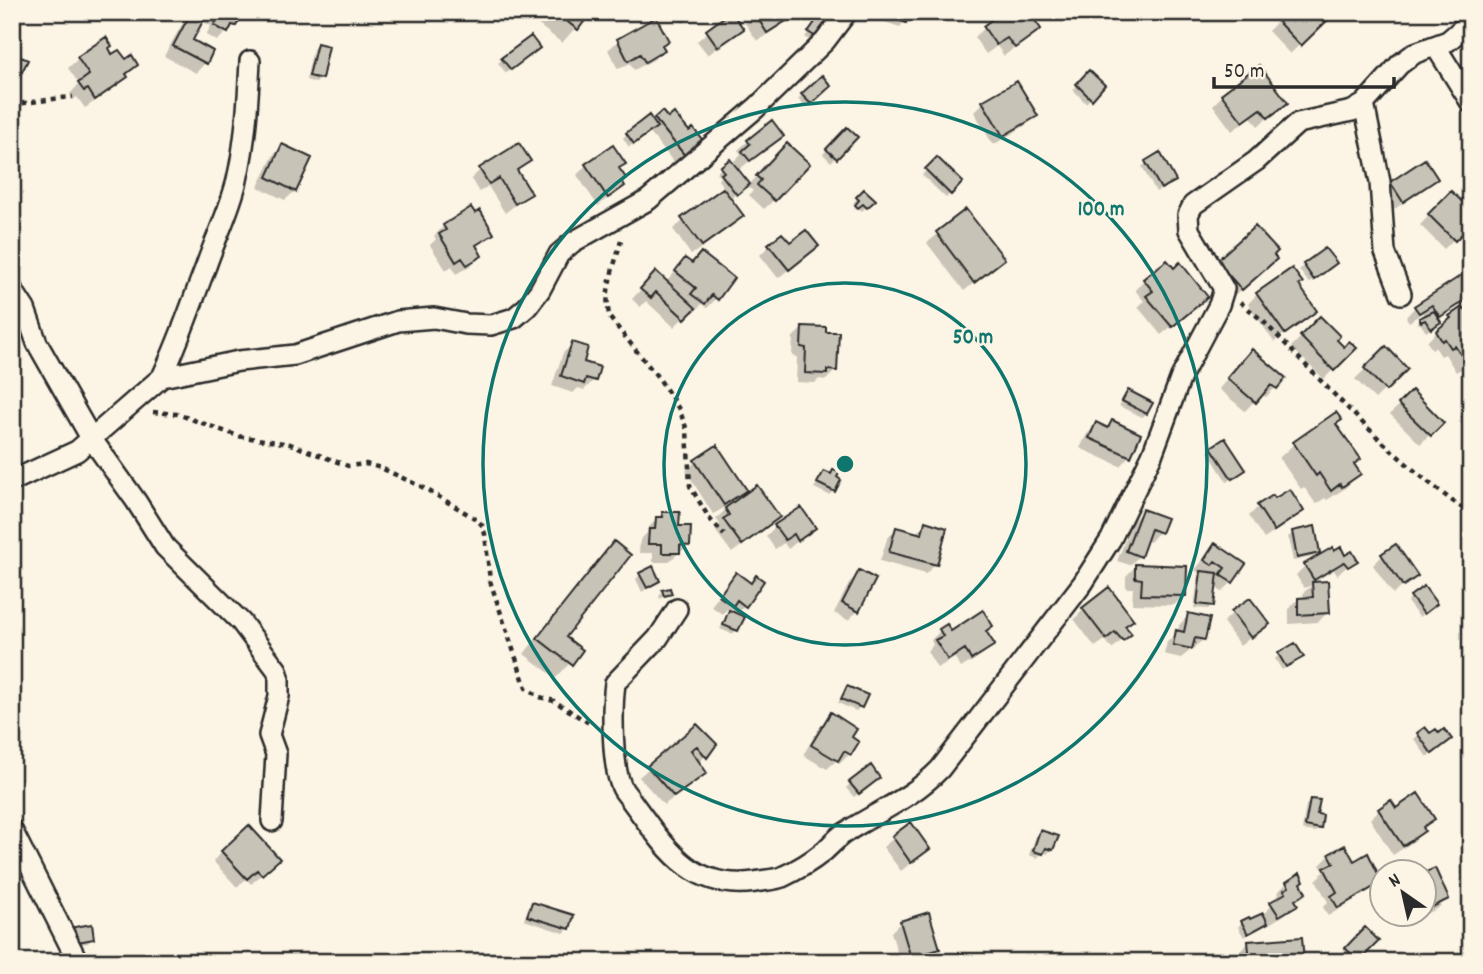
<svg xmlns="http://www.w3.org/2000/svg" width="1483" height="974" font-family="Dekko,sans-serif">
<style>
.shadow{fill:#0003}
.building{fill:#c8c3b7;stroke:#2b2b2b;stroke-width:2}
.lines{fill:none;stroke-linecap:round;stroke-linejoin:round}
.street-casing{stroke:#2b2b2b;stroke-width:24}
.path{stroke:#2b2b2b;stroke-width:4.5;stroke-dasharray:5 5;stroke-linecap:butt}
.street{stroke:#fcf5e5;stroke-width:19}
.ring{fill:none;stroke:#0f766e;stroke-width:3.5}
.centre{fill:#0f766e;stroke:#fcf5e5;stroke-width:3.5}
.ring-label{font-size:21px;text-anchor:middle;font-weight:bold;fill:#0f766e;stroke:#fcf5e5;stroke-width:5;stroke-linejoin:round;paint-order:stroke}
</style>
<rect width="100%" height="100%" fill="#fcf5e5"/>
<filter id="ink" filterUnits="userSpaceOnUse"><feTurbulence type="fractalNoise" baseFrequency=".0143" numOctaves="2"/><feDisplacementMap in="SourceGraphic" scale="14" xChannelSelector="R" yChannelSelector="G"/><feConvolveMatrix kernelMatrix="1 2 1 2 8 2 1 2 1" color-interpolation-filters="sRGB"/></filter>
<g filter="url(#ink)">
<path class="shadow" d="M201 12H242L234 25 217 41 206 35 211 26 201 20 190 41 211 52 205 63 196 73 164 56 181 26 190 16 197 20Z
M522 12H589L562 43Z
M657 12H695L684 23 669 12 664 18Z
M875 12H907L904 22 900 27 873 18Z
M1005 12 1038 29 1004 56 997 46 986 54 974 37Z
M1287 12H1334L1290 54 1268 31Z
M755 13 791 15 782 25 757 41 745 23Z
M731 14 742 29 708 55 697 41Z
M820 17 815 44 805 37Z
M106 40 107 49 112 56 136 65 116 87 85 108 77 97 73 100 70 94 79 84 68 68 78 59Z
M618 41H667L661 47 663 50 653 60 634 70 630 63 618 69 608 50Z
M317 45 321 78 316 83 306 80 313 49Z
M533 52 506 73 498 63 503 59Z
M1471 64V88L1459 74Z
M1089 72 1103 85 1086 103 1073 90Z
M822 78 828 86 805 107 798 99Z
M1222 96 1285 103 1258 126 1251 117 1232 131 1213 105Z
M983 103 1035 116 1026 125 993 145 974 112Z
M662 114 703 143 677 166 649 132 629 147 623 138 627 134 652 122Z
M847 129 856 137 831 162 823 154Z
M782 136 737 171 748 186 777 155 774 200 764 209 749 195 753 191 746 185 729 200 741 216 732 226 691 255 673 229 725 189 718 180 720 177 716 173 729 162 731 164 741 154 738 150 748 141Z
M282 146 295 191 285 200 258 187 273 156Z
M937 159 961 182 946 198 922 175Z
M529 161 516 173 529 194 505 213 488 186 479 192 471 179 480 170Z
M1146 163 1174 181 1156 192 1142 167Z
M624 164 618 170 623 186 598 206 577 175 586 165Z
M1436 179 1426 188 1393 210 1382 193 1391 183Z
M864 191 873 200 862 211 857 207 853 211 856 206 853 203Z
M1451 193 1471 222 1444 249 1420 225Z
M966 211 1003 259 964 291 927 243Z
M444 226 492 234 476 247 480 255 471 265 456 274 452 266 446 270 430 245 436 239 434 236Z
M770 245H789L807 255 778 278 760 255Z
M1325 250 1330 267 1309 283 1299 270Z
M701 254 716 299 707 308 702 304 694 313 691 310 674 327 646 301 640 307 632 299 647 283 666 282 686 260 691 264Z
M1217 262 1265 268 1231 298 1208 271Z
M1471 278V298L1438 320 1434 326 1426 332 1420 323 1416 325 1420 319 1425 317 1422 313 1409 322 1406 317 1415 307Z
M1144 280 1196 306 1161 335 1138 307 1144 301 1135 290Z
M1297 286 1314 311 1274 342 1248 304 1257 294Z
M1450 317 1471 325V363L1456 372 1445 354 1441 356 1435 347 1432 349 1427 342Z
M1320 318 1334 340 1344 349 1354 348 1324 379 1291 347Z
M803 328 824 333 836 370 826 380 819 379 815 383 796 382 797 357 792 356 793 337Z
M573 344 581 363 594 380 584 390 578 388 573 393 552 386 563 353Z
M1386 349 1406 369 1375 399 1355 379Z
M1242 361 1275 388 1266 397 1261 394 1245 411 1219 389Z
M1128 392 1146 413 1142 417 1119 406Z
M1412 393 1442 423 1420 444 1390 414Z
M1471 396V408L1466 406Z
M1471 410V432L1459 422Z
M1336 415 1334 425 1352 465 1359 474 1344 489 1327 500 1325 498 1316 504 1304 487 1301 489 1279 458 1294 444Z
M1112 422 1129 456 1120 466 1080 448 1087 434 1097 425 1105 428Z
M1212 448 1244 470 1227 482 1208 452Z
M695 462 744 490 732 502 734 503 778 517 732 553 715 530 720 524 716 519 731 504 713 514 686 471Z
M824 473 830 475 833 491 829 495 814 488Z
M1258 507 1302 511 1292 520 1264 539 1249 516Z
M1142 511 1164 519 1159 532 1150 542 1145 540 1139 556 1130 565 1117 561 1133 521Z
M663 513 677 527 689 545 668 562H653V553H639L640 540 647 533V529Z
M926 523 935 564 926 574 880 561 887 539 896 529 916 533Z
M776 526 814 528 788 549 784 543 775 549 766 536Z
M1293 533 1318 553 1313 557 1293 561 1288 537Z
M614 544 563 638 581 651 556 678 524 654 599 558Z
M1215 545 1232 582 1222 592 1215 587 1212 605 1208 609 1194 608 1198 578 1201 574 1195 570Z
M1383 555 1416 576 1393 594 1373 565Z
M1344 557 1355 560 1337 575 1334 570 1311 584 1326 583 1328 612 1318 622 1289 624V609L1298 599H1304L1303 593 1312 585 1304 588 1296 575 1306 565Z
M1136 566 1184 596 1174 605 1132 604 1133 588H1126V576Z
M860 572 858 611 848 620 834 613 850 582Z
M736 574 745 605 735 615 737 630 732 634 720 629 730 612 727 609 722 614 711 606Z
M640 575 658 581 642 592 636 579Z
M663 592 670 593 660 599 659 596Z
M1411 597 1431 608 1419 617 1407 602Z
M1083 610 1132 619 1124 627 1129 634 1112 649 1105 640 1095 647 1074 619Z
M1233 613 1267 624 1240 646 1223 622Z
M1189 615 1203 640 1181 658 1164 654 1167 642 1178 632 1179 625Z
M1471 627V639L1466 632Z
M940 631 950 633 985 632 993 645 983 654 961 668 955 658 937 668 927 651 933 645 931 640Z
M1279 655 1301 657 1282 670 1275 659Z
M847 688 860 707 856 711 838 703Z
M831 715 849 738 850 754 840 763 836 761 827 769 803 755 822 724Z
M697 726 715 744 698 764 705 773 664 805 639 777Z
M1425 729 1429 736 1445 744 1427 757 1414 739Z
M874 782 854 797 846 788 850 784Z
M1311 801 1319 828 1315 832 1302 830 1306 805Z
M1379 810H1395L1433 819 1414 841 1393 855 1370 819Z
M910 825 928 849 901 871 883 847Z
M1041 832 1052 849 1047 854 1043 852 1037 858 1029 855 1036 836Z
M222 852 268 869 251 884 246 879 237 887 213 861Z
M1330 855 1353 863 1381 881 1371 890 1328 916 1323 907 1328 902 1316 880 1324 871 1320 865Z
M1434 870 1447 899 1437 909 1396 927 1391 914H1424V875Z
M1287 883 1299 884 1304 893 1295 902 1296 904 1286 914 1269 924 1267 922 1244 937 1238 927 1242 922H1250L1263 915 1280 896 1277 893Z
M532 904 569 928 564 933 524 920 528 908Z
M901 922 938 948 928 958 917 962H900L891 932Z
M70 929 92 938 88 943 68 946Z
M1365 930 1376 941 1356 962H1351L1342 953Z
M1249 942 1301 962H1240L1239 952Z"/>
<path class="building" d="M213 12H244L236 26 232 25 228 33 214 25 219 16Z
M555 12H591L578 30Z
M731 12 744 29 718 47 706 30Z
M754 12H791L794 16 767 33Z
M877 12H909L906 23Z
M1002 12H1029L1041 29 1015 48 1007 38 996 45 983 26Z
M1284 12H1336L1301 46 1276 20Z
M190 14 203 21 193 40 213 51 207 64 173 46Z
M820 15 832 23 821 40 808 32Z
M656 17 669 41 662 45 665 50 645 62 640 54 628 61 617 39Z
M531 36 540 48 511 70 501 58Z
M106 37 112 46 109 48 112 54 119 50 126 59 132 55 138 65 126 74 128 77 95 100 88 89 84 91 78 83 89 75 77 57Z
M317 43 329 46 322 79 309 76Z
M12 53 28 60 13 90 12 89Z
M1471 62V81L1462 68Z
M1259 65 1288 103 1268 118 1261 109 1243 122 1221 94Z
M1089 70 1105 85 1092 100 1076 84Z
M822 75 831 86 811 104 801 94Z
M1017 81 1038 116 1003 136 982 101Z
M662 111 668 118 674 113 689 131 693 128 705 143 687 158 654 118Z
M649 115 657 127 634 144 626 133Z
M772 120 784 136 750 161 742 151 750 144 747 140Z
M847 127 858 137 837 159 826 149Z
M519 143 531 161 517 170 532 194 515 204 499 178 489 184 479 168Z
M787 143 810 164 775 201 757 185 761 180 756 176Z
M282 144 312 158 296 192 267 177Z
M613 145 626 164 619 168 626 178 622 181 625 186 608 198 585 164Z
M1160 152 1176 181 1161 189 1145 161Z
M937 157 963 182 951 195 925 169Z
M730 159 750 184 737 195 721 174 724 172 720 167Z
M1425 159 1438 179 1403 202 1390 182Z
M723 188 744 216 702 246 681 218Z
M864 189 876 200 867 208 863 204 858 208 855 205 859 200 856 197Z
M1451 191 1471 210V225L1455 241 1428 214Z
M471 207 475 213 480 210 494 234 476 245 482 256 467 265 462 258 456 262 439 234 446 230 443 225Z
M966 209 1005 259 974 283 936 232Z
M1255 226 1278 251 1274 255 1277 259 1242 290 1216 261Z
M806 230 819 246 789 270 768 244 782 233 790 242Z
M1325 248 1337 263 1314 280 1303 264Z
M701 252 734 278 718 300 712 295 705 304 691 294 696 288 675 271 685 258 692 263Z
M1167 260 1174 268 1180 262 1208 297 1172 327 1146 296 1153 291 1143 279Z
M1292 268 1303 283 1299 285 1317 311 1285 334 1256 293Z
M656 271 696 308 685 319 656 292 651 298 640 289Z
M1468 271 1471 275V297L1440 317 1432 305 1419 313 1414 306Z
M1462 307 1464 310 1466 308 1471 315V361L1467 364 1455 346 1451 348 1445 339 1442 341 1436 331 1451 318 1449 316Z
M1434 311 1441 322 1431 329 1425 320 1421 322 1419 318Z
M1320 316 1340 336 1337 340 1344 347 1349 341 1357 348 1334 371 1300 336Z
M802 326 826 327V332H839L837 371 827 370V374L805 373 806 348 801 347Z
M572 342 588 347 584 362 600 367 596 381 586 378 584 384 561 376Z
M1386 346 1408 369 1386 391 1364 368Z
M1252 349 1286 378 1277 389 1271 385 1256 403 1227 378Z
M1128 390 1153 403 1147 414 1122 401Z
M1412 390 1444 423 1431 436 1398 404Z
M1471 408V424L1462 417Z
M1336 412 1342 420 1336 424 1361 459 1354 464 1361 474 1342 487 1340 484 1331 491 1319 473 1316 476 1293 442Z
M1112 420 1141 434 1131 457 1089 438 1096 422 1108 428Z
M1225 438 1246 470 1232 479 1211 447Z
M717 445 747 490 724 505 694 460Z
M833 470 840 472 837 477 841 480 835 492 817 483 824 471 831 474Z
M757 485 780 517 742 545 723 519 729 515 725 508Z
M1290 489 1304 511 1274 531 1257 505 1273 495 1275 498Z
M801 507 816 528 798 541 794 534 785 540 774 525Z
M1142 509 1167 518 1161 533 1151 529 1141 557 1126 551Z
M662 512H680L679 526H691L690 546 680 545V553H662V544H648L649 529H655L656 517H663Z
M925 521 947 528 937 565 889 552 896 527 922 534Z
M1315 526 1320 553 1297 558 1292 531Z
M614 541 631 555 566 637 583 650 572 665 537 638Z
M1215 543 1246 564 1233 583 1220 575 1225 568 1215 561 1212 565 1204 560Z
M1396 544 1418 576 1403 586 1381 554Z
M1333 547 1334 551 1341 547 1345 555 1352 551 1358 561 1348 567 1344 562 1314 580 1304 564Z
M1135 564 1187 566 1186 596 1141 595 1142 579 1135 578Z
M653 566 660 581 647 588 639 573Z
M859 570 876 579 859 612 842 603Z
M1201 571 1218 573 1214 606 1197 604Z
M736 572 751 583 756 575 764 581 746 607 737 600 733 606 719 596Z
M1328 581 1330 613 1298 615V598L1313 597 1312 582Z
M1424 586 1437 604 1424 614 1410 596Z
M1109 587 1134 620 1125 626 1132 634 1123 641 1115 632 1106 639 1082 608Z
M670 588 672 594 664 596 662 590Z
M1250 598 1270 624 1251 638 1231 611Z
M729 610 745 617 738 631 723 625Z
M983 610 993 626 986 631 995 645 971 660 965 649 948 660 935 640 943 636 939 629 947 624 951 631Z
M1188 613 1210 618 1205 640 1195 638 1192 649 1173 645 1176 630 1184 632Z
M1295 643 1304 657 1286 667 1278 653Z
M847 686 868 695 862 708 841 699Z
M831 712 857 729 852 737 859 742 851 755 844 751 838 761 811 745Z
M697 724 717 744 707 758 697 746 691 750 707 773 674 797 647 766Z
M1425 727 1430 733 1436 729 1439 733 1444 729 1452 739 1432 754 1417 733Z
M871 765 880 778 859 794 849 782Z
M1418 793 1435 819 1423 827 1425 831 1403 846 1378 809 1391 800 1396 808Z
M1310 799 1320 800 1317 814 1323 815 1321 829 1305 826Z
M911 822 930 849 911 863 892 836Z
M249 825 280 859 262 875 257 870 247 879 221 851Z
M1040 830 1059 836 1053 850 1046 848 1043 854 1033 851Z
M1345 845 1354 861 1368 853 1382 882 1338 908 1331 896 1337 892 1324 868 1334 863 1329 854Z
M1435 868 1449 899 1424 911V873Z
M1300 873 1304 881 1301 883 1306 893 1295 900 1298 905 1279 916 1270 902 1286 893 1284 890 1289 887 1286 882Z
M532 902 574 915 570 929 527 916Z
M929 912 940 949 911 958 900 921Z
M1263 913 1268 923 1248 934 1241 921 1249 917 1250 919Z
M92 924 94 939 72 943 69 928Z
M1365 927 1379 941 1359 961 1345 948Z
M1302 937 1304 962H1250L1248 941Z"/>
<g class="lines">
<g class="street-casing">
<path id="street" d="M1436 47 1471 103
M1364 104 1380 182 1385 252 1401 294
M12 289 25 309 37 343 91 438 136 501 165 547 241 622 277 670 279 677V696L269 735 276 754 272 821
M162 377C180 339 191 305 206 266 216 237 230 210 237 180 246 141 248 101 250 61
M12 481 77 451 162 377 239 361 295 355 398 321 434 318 466 324 491 325 514 318 527 307 540 290 559 254 573 242 648 200 756 108 825 41 847 12
M677 609 658 638 615 683C612 707 611 772 624 791 661 839 686 892 755 882 764 880 774 880 782 877 795 871 812 861 823 852 830 846 836 839 843 834 877 812 912 798 940 769L1083 583 1111 539 1152 455 1181 377 1219 305 1224 289 1189 230 1188 215 1193 205 1256 161 1298 123 1352 111 1364 104 1400 64 1415 53 1448 41 1471 21
M12 830 78 962"/>
</g>
<path class="path" d="M12 104C33 103 53 98 73 97
M621 240C615 267 602 291 610 318L660 380 679 409 687 430 690 486 709 518 724 535
M1240 302 1263 321C1329 388 1393 461 1471 514
M153 412 177 414 238 436 290 444 348 466 366 464 381 468 424 488 476 519 482 525 485 534 490 581 526 688 540 697 554 701 592 725"/>
<use href="#street" class="street"/>
</g>
</g>
<g class="ring">
<circle cx="845" cy="464" r="181"/>
<circle cx="845" cy="464" r="362"/>
</g>
<circle cx="845" cy="464" r="10" class="centre"/>
<g class="ring-label">
<text x="1101" y="215">100 m</text>
<text x="973" y="343">50 m</text>
</g>
<rect width="1483" height="974" fill="none" stroke="#fcf5e5" stroke-width="42"/>
<rect x="21" y="21" width="1441" height="932" fill="none" stroke="#2b2b2b" stroke-width="2.5" filter="url(#ink)"/>
<g transform="translate(1403 893) rotate(326)"><circle r="33" fill="#fcf5e5" stroke="#a8a49b" stroke-width="2"/>
<path d="M0-5L12 26L0 18L-12 26Z" fill="#2b2b2b"/>
<text y="-10" font-size="19" font-weight="bold" text-anchor="middle" fill="#2b2b2b">N</text>
</g>
<path d="M1214 77v10h180v-10" fill="none" stroke="#2b2b2b" stroke-width="3.5"/>
<text x="1224" y="77" font-size="21" fill="#2b2b2b" stroke="#fcf5e5" stroke-width="5" paint-order="stroke">50 m</text>
</svg>
